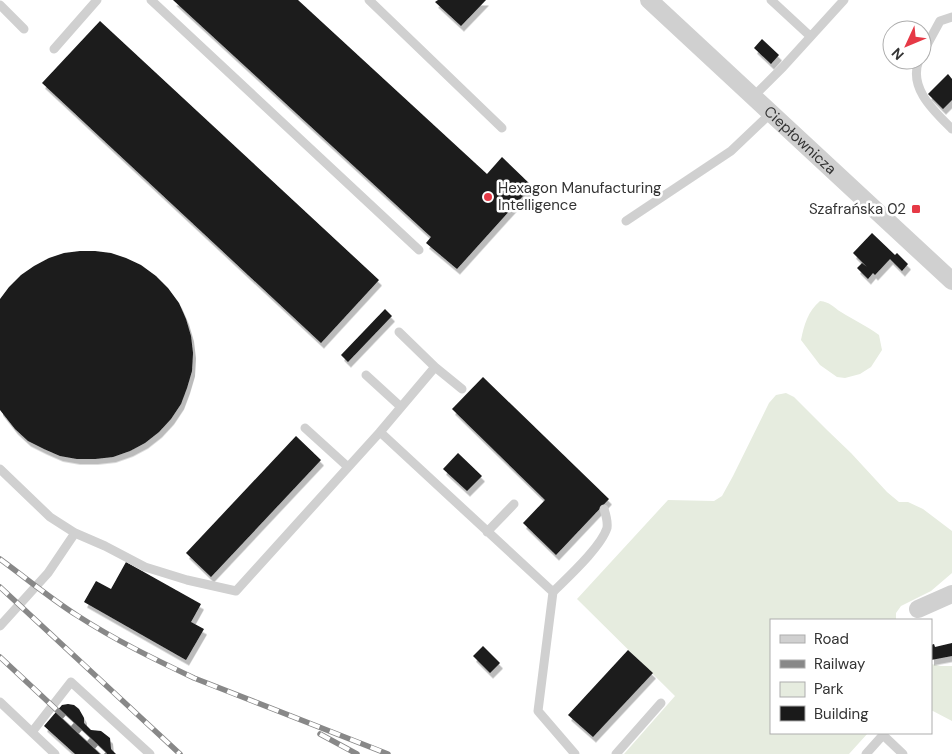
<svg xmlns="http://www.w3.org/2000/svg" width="952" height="754" font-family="'DM Sans',sans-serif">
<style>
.green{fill:#e6ecdf}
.building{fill:#1a1a1a;filter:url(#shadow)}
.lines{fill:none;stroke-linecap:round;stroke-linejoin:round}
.service{stroke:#d0d0d0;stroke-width:9}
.minor{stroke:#d0d0d0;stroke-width:18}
.rail-casing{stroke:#888;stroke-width:5.5}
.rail{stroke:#fff;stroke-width:4;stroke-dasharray:11;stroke-linecap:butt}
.poi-dot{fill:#e63946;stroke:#fff;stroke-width:2}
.labels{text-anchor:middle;stroke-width:5;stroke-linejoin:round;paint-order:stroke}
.street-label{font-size:15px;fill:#333;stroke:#fff}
.poi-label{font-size:15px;fill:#333;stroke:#fff;text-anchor:start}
</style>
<defs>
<filter id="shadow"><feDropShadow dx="3" dy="5.5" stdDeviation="0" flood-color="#0004"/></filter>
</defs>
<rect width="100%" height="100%" fill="#fff"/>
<path class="green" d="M820 301C830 302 833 307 841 312 854 320 867 326 879 335L882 350 871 367 860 374 845 378 837 377 820 365 801 340C804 325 808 311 820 301Z
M786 393 794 397 827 430 851 453 887 492 899 502H908L923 509 952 531V573L931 591 901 606 896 613V620H771V733H868L849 754H624L675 696 577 599 668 500 714 501 722 496 733 476 769 403 776 395Z
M931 664 941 666H952V721L931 710Z"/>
<path class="building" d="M173 0H298L487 174 502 157 532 186 457 269 426 243 431 237Z
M438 0H486L461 26 435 2Z
M100 21 379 280 321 343 42 83Z
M762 39 779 55 771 64 754 48Z
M948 74 952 79V100L943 109 928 94Z
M872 233 895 255 897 253 908 264 902 271 890 259 875 275 873 273 868 279 857 268 862 263 867 267 853 253Z
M80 251H95L111 253 126 258 141 265 156 276 168 288 179 303 186 319 191 336 193 353 192 371 187 388 181 404 171 419 159 432 145 443 130 451 113 457 95 459H77L60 456 44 449 28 441 15 429 0 410V299L9 287 21 275 34 266 49 258 64 253Z
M385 309 392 316 348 362 341 355Z
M483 377 609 499 556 555 523 523 545 500 452 409Z
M296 436 321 460 211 577 186 553Z
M458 453 482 476 467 491 443 469Z
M126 562 201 604 191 622 204 629 186 660 84 602 96 581 111 589Z
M952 643V656L931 660V645L934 644 935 647Z
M483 646 500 663 490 673 473 656Z
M628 650 653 673 593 737 568 715Z
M68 704 74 705 79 709 84 718V723L91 730 101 731 110 738 111 749 116 754H75L44 726 62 705Z"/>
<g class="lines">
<path class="service" d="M151 0 419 250
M369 0 502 128
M771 0 810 36
M0 5 24 29
M54 49 97 0
M922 54 940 21 952 17
M919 60C908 88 934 111 952 129
M753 97 783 67 844 0
M626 221 731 151 771 113
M399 332 435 367
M366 375 401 407
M305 428 348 467
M380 432 435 367 462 389
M0 469 50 517 75 533 105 546 145 567 187 580 236 591 380 432 553 592 538 711 575 754
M487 532 514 504
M553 592C568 577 601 547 607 528 608 521 606 515 604 509
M0 626 48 573 75 533
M0 702 55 754
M32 732 71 682 150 754
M616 754 661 703
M866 754 883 735 903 754"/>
<g class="minor">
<path id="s1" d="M649 0 952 281"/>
<path d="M918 609 952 594"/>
</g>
<g class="rail-casing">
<path id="rail" d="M0 559C26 578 51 599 78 616 115 640 154 659 194 678L388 754
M0 587 180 754
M0 657 104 754
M320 734 357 754"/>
</g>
<use href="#rail" class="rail"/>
</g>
<g class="poi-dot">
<circle cx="488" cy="197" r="5"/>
<rect x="911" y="204" width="10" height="10" rx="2.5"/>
</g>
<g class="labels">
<g class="street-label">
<text dy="5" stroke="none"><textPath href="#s1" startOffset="206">Ciepłownicza</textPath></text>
</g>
<g class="poi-label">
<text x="498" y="193">Hexagon Manufacturing<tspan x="498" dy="17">Intelligence</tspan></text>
<text x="906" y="214" text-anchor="end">Szafrańska 02</text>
</g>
</g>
<rect x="770" y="619" width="162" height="115" fill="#ffffff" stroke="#adadad"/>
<rect x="780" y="635" width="25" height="8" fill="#d0d0d0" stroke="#adadad"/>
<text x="814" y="644" font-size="15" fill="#333333">Road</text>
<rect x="780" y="660" width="25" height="8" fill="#888888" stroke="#adadad"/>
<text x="814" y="669" font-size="15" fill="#333333">Railway</text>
<rect x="780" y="682" width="25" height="15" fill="#e6ecdf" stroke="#adadad"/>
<text x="814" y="694" font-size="15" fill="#333333">Park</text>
<rect x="780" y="706" width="25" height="15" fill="#1a1a1a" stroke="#adadad"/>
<text x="814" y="719" font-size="15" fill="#333333">Building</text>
<g transform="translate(907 45) rotate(226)"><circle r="24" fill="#ffffff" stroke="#adadad"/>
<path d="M0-4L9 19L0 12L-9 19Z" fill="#e63946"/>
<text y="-8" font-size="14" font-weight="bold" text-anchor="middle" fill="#333333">N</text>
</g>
</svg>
